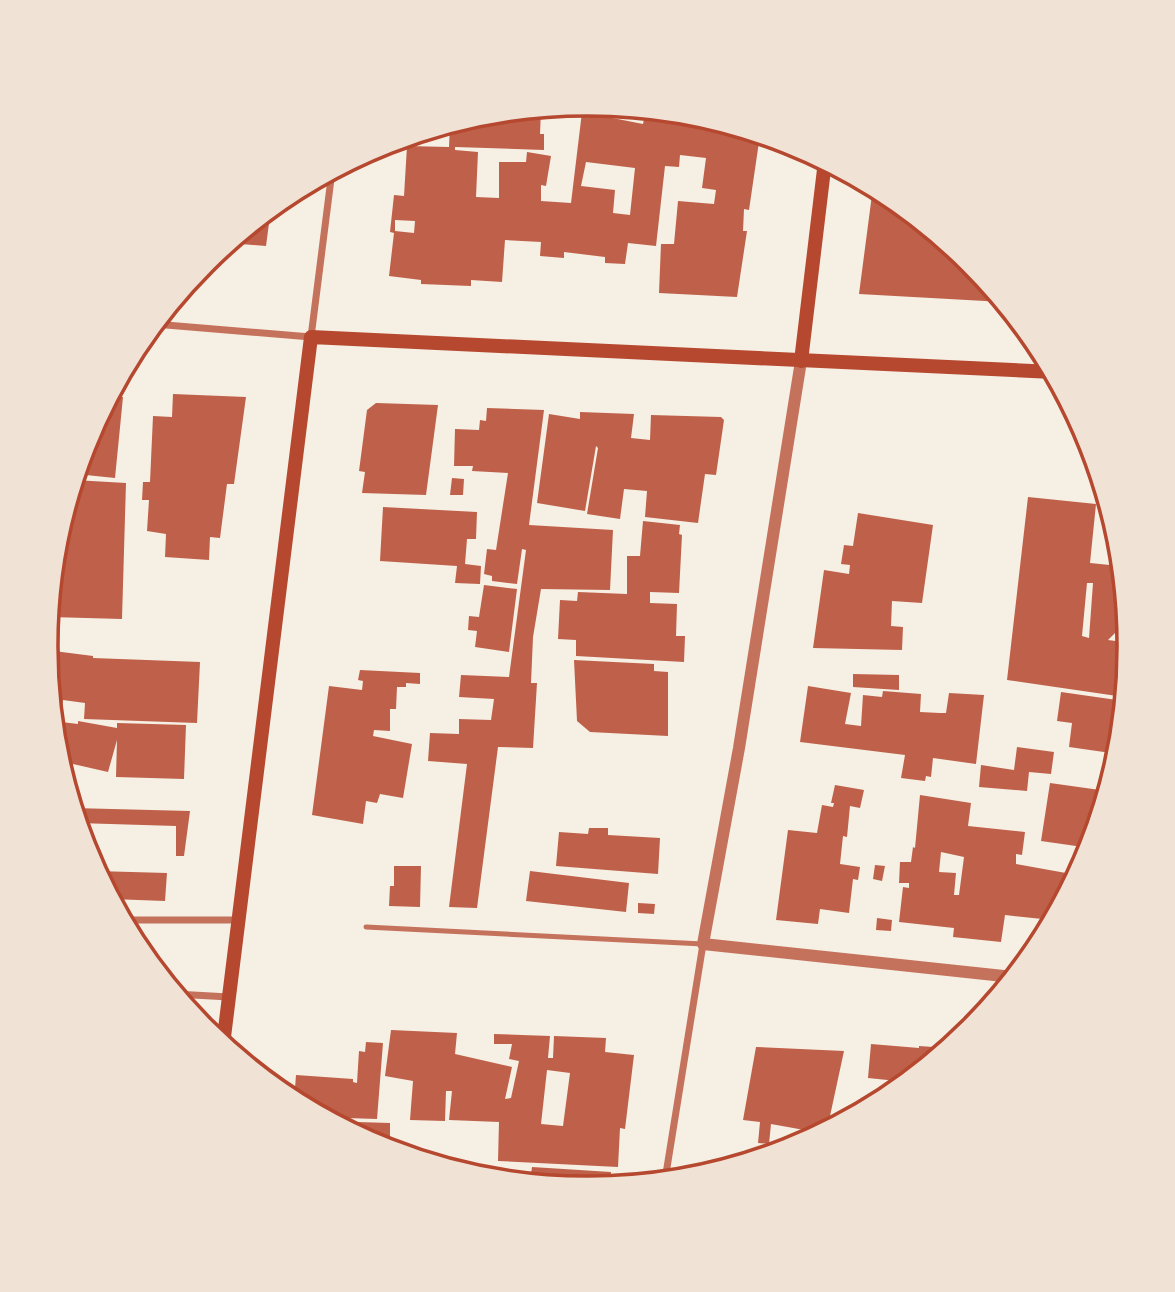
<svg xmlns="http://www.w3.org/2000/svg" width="1175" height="1292" font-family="Overpass,sans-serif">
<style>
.building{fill:#bf614a;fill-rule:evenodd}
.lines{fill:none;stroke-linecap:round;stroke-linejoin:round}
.service{stroke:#c5725c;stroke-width:5}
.minor{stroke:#c5725c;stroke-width:7}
.tertiary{stroke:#c5725c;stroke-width:12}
.secondary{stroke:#b5482f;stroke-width:14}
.rim{fill:none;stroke:#b5482f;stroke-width:3.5}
</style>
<rect width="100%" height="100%" fill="#f6efe4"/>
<path class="building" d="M584 104 583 111 544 110V108Z
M534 109 541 110 540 134H544V150L455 147V150L478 152 476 197 499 198V162H526L527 152 551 156 546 186 541 185V201L571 203 582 112 643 124 646 110 694 114 760 135 749 210 744 209 743 231H747L737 297 659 293 661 244H674L678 201 714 204 716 190 702 188 706 158 680 155 679 167 665 166 656 246 628 243 625 264 605 263V257L564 252V258L540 256 541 242 505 240 502 282 471 280V286L421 284V280L389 276 394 233 390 232 394 195 404 196 407 146 449 147 450 124 482 114ZM586 162 635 168 630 215 613 213 615 190 581 186ZM395 220 415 221 414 233 395 231Z
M873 187 889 196 971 263 1003 302 859 294Z
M271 208 266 246 228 243 240 234Z
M173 394 246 397 234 484H227L220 538 210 537 209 560 165 557 166 534 147 531 149 500H142L143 482H150L153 416 172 417Z
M110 396 123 397 115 478 76 474 87 438Z
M376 403 438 405 426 495 362 493 365 472 359 471 367 410Z
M487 408 544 410 529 525 613 530 610 590 541 589 533 637 531 683H537L533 748 498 747 477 908 449 907 467 764 428 761 430 733 459 734V719L491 720 494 699 459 697 461 675 509 677 526 550 522 549 517 584 492 581V576L484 574 487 549 496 550 508 473 472 471 473 466H454L455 429 479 430 480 420 486 421Z
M580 412 634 414 631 438 650 440 651 415 721 417 724 420 716 475 705 474 698 523 645 517 647 491 624 489 620 519 587 514 598 448 596 446 585 511 537 503 549 414 580 419Z
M452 478 464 479 463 495H450Z
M74 480 126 483 122 619 50 617 55 554H59V529Z
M1028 497 1096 504 1090 563 1110 565 1111 558H1116L1119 542 1124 587 1113 586 1121 595 1124 592 1128 634 1122 633 1119 629 1108 640 1123 642 1120 670 1116 669V677L1126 679 1124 697 1007 680ZM1087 583H1093L1089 638 1082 636Z
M383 507 477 512 476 539H467L465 564 481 566 480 584 455 583 457 566 380 561Z
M858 513 933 525 922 603 892 601 891 626 903 627 902 650 813 648 824 570 849 574 850 565 841 564 844 545 853 546Z
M643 521 680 525 679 534 682 535 679 593 650 592V603L677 604 676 636H685L684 662 576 656V640L558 639 560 600 577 601 578 592 627 594V556H640Z
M484 585 517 589 509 652 475 647 477 631 468 630 469 616 479 617Z
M46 650 93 656V658L200 662 197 723 84 719 85 703 63 700 61 715 52 714Z
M574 660 654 664V671L668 672V736L590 732 577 721Z
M360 670 420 673V684L406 683V687H397L396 709H390V731L374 730 373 736 412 744 403 798 380 794 377 803 366 801 363 824 312 815 329 686 362 690 363 681 358 680Z
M853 674 899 675V690L853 687Z
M808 686 851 693 845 724 861 726 863 695 882 697 883 691 921 694 920 712 940 713H946L949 693 984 695 976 764 933 758 931 777 926 776 925 781 901 778 905 755 800 742Z
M1061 692 1124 701 1118 754 1069 747 1072 723 1057 721Z
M53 721 78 724V721L117 728V723L186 725 184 779 116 777 117 740 108 772 73 764 72 768 60 766 56 751Z
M1017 747 1054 752 1051 774 1029 772 1027 791 979 787 981 765 1014 770Z
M1050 783 1107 791 1090 848 1041 841Z
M835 785 864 790 860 808 850 806 847 837 843 836 840 864 860 867 858 880 853 879 849 913 820 909 818 924 776 920 788 830 817 833 822 805 833 807 834 803H831Z
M920 795 971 803 968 826 1025 832 1022 855 1016 854V864L1077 875 1052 920 1005 915 1001 942 953 937 954 928 899 922 903 887 909 888V883H899L900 862H911L913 847 915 848ZM941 852 964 857 959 895H954L956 873 939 872Z
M73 808 190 811 184 856H176V826L77 823Z
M589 828H608V835L660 838 658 874 556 866 559 832 588 834Z
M875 865 885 866 882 881 873 879Z
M394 866H421L420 907 389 906 390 886H394Z
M96 871 167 873 165 901 111 899Z
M530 871 629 883 626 912 526 901Z
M638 903 655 904 654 914 638 913Z
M877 918 892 920 891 931 876 930Z
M391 1030 457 1033 455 1054 512 1067 505 1099 511 1098 519 1061 509 1059 512 1044H494V1034L550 1036 548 1058H553L554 1036 606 1038 605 1052 634 1055 625 1129 620 1128 618 1167 498 1161 499 1122 449 1120 452 1091H446L445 1121 410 1120 413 1081 385 1076ZM547 1070 570 1073 563 1126 541 1124Z
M366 1042 383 1043 377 1119 346 1118V1128L294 1101 296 1075 353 1079V1082L357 1083 359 1051 365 1052Z
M871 1044 919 1048V1046L948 1048 907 1082 868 1078Z
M756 1047 844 1051 827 1130 821 1133 771 1124 769 1144 758 1143 760 1122 743 1120Z
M357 1122 390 1123V1145L397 1146 396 1152 380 1147 357 1134Z
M532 1167 611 1172 610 1186 587 1188 530 1182Z"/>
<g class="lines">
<path class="service" d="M366 927 703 944"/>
<path class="minor" d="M154 324 311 337 332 171
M122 920H238
M175 994 229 997
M665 1180 703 944"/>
<path class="tertiary" d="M801 361 739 748 703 944 1013 977"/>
<path class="secondary" d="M801 361 825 161
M223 1045 311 337 1053 372"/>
</g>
<path d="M0 0H1175V1292H0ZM587 116H588A529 529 0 0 1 1117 645V647A529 529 0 0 1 588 1176H587A529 529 0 0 1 58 647V645A529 529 0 0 1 587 116Z" fill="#f1e2d6" fill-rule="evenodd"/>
<path class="rim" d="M587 116H588A529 529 0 0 1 1117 645V647A529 529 0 0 1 588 1176H587A529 529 0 0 1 58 647V645A529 529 0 0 1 587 116Z"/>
</svg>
